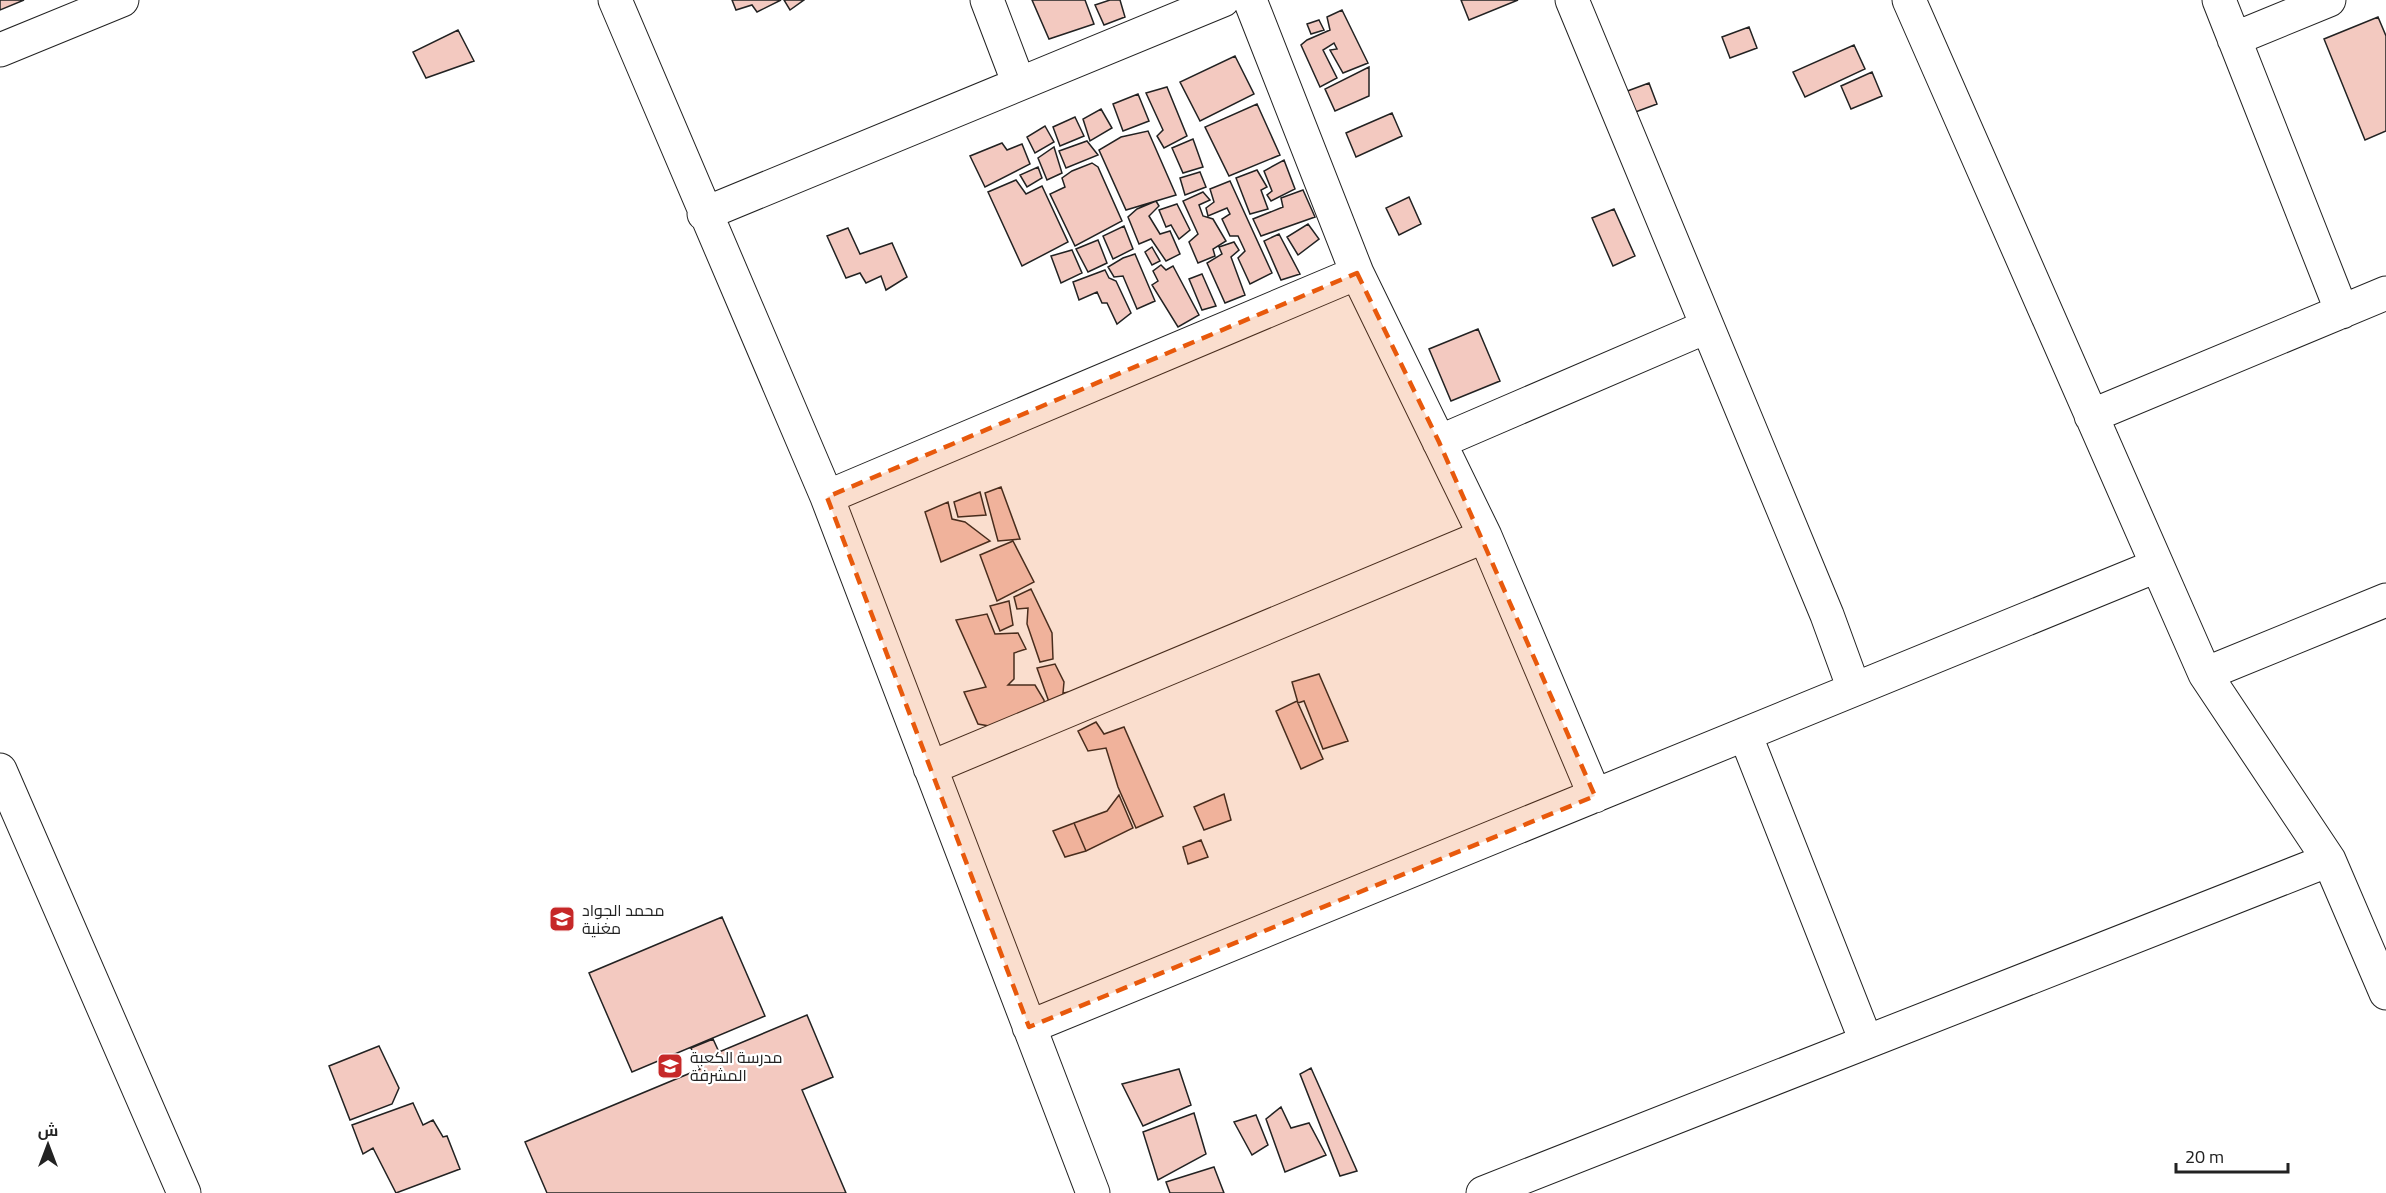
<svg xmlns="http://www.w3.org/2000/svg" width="2386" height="1193" font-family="Georgia,Cairo,serif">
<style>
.building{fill:#f3c9c0;stroke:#222;stroke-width:1.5}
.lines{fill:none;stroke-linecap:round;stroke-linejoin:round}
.minor-casing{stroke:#222;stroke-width:35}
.minor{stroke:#fff;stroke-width:33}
.marked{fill:#e8590c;fill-opacity:0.2;stroke:#e8590c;stroke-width:4.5;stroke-dasharray:12 8;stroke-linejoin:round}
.labels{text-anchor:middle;stroke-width:4.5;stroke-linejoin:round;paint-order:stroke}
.poi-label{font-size:16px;fill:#222;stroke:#fff;text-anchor:start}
</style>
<rect width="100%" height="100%" fill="#fff"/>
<path class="building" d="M0 0H24L0 10Z
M732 0H781L757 12 752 5 736 10Z
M784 0H804L790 10Z
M1032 0H1085L1094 24 1049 39Z
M1110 0H1120L1125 17 1104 25 1095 5Z
M1461 0H1518L1469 20Z
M1342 10 1368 63 1343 73 1330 50 1337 49 1334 43 1323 50 1337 78 1320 87 1301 45 1307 40 1330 30 1327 17Z
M2378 17 2386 36V131L2365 140 2324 39Z
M1319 20 1324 30 1311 34 1307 24Z
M1749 27 1757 48 1730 58 1722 37Z
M458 30 474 61 426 78 413 52Z
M1854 45 1865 69 1805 97 1793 72Z
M1235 56 1254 94 1200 121 1180 82Z
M1369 67V96L1335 111 1325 89Z
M1872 72 1882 96 1851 109 1841 86Z
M1649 83 1657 104 1630 114 1622 93Z
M1167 87 1187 136 1164 148 1157 136 1163 130 1146 93Z
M1138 94 1149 121 1123 131 1113 104Z
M1257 104 1280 155 1229 176 1205 127Z
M1101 109 1112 128 1090 141 1083 119Z
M1392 113 1402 136 1356 157 1346 133Z
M1075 117 1084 136 1060 146 1053 127Z
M1045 126 1054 142 1035 153 1027 137Z
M1148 131 1176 195 1126 210 1099 150 1121 137Z
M1193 139 1203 167 1183 173 1172 148Z
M1087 141 1098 155 1066 168 1059 151Z
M1002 143 1007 150 1022 144 1030 164 985 187 970 156Z
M1054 147 1062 173 1047 180 1038 158Z
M1284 160 1295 189 1271 201 1267 195 1272 191 1264 171Z
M1092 163 1098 167 1122 221 1075 246 1050 194 1065 187 1062 178 1072 171Z
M1038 167 1042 178 1027 187 1020 175Z
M1257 170 1267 187 1261 190 1268 209 1250 214 1236 178Z
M1200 172 1206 187 1185 195 1180 178Z
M1016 180 1026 194 1042 186 1068 242 1022 266 988 192Z
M1230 181 1272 273 1250 284 1238 258 1245 251 1238 236H1230L1222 219 1230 214 1227 208 1208 216 1206 208 1214 202 1210 189Z
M1303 190 1315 217 1261 236 1253 219 1283 207 1281 198Z
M1203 192 1210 200 1199 205 1203 216 1213 219 1226 241 1213 249 1215 256 1198 263 1189 242 1198 234 1183 201Z
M1409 197 1421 224 1399 235 1386 208Z
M1156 201 1159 206 1149 216 1160 234 1170 231 1180 254 1166 261 1151 239 1139 244 1128 217 1137 209Z
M1177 204 1190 230 1179 239 1171 225 1166 227 1159 210Z
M1614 209 1635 256 1613 266 1592 218Z
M1308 224 1319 239 1298 255 1287 237Z
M1124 226 1133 249 1113 259 1103 236Z
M848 228 860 254 892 243 907 277 886 290 881 276 866 283 860 273 846 278 827 236Z
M1279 234 1300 274 1281 280 1264 241Z
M1098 240 1107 263 1088 272 1076 249Z
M1234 242 1239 250 1231 257 1245 295 1225 303 1207 263 1222 254 1219 247Z
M1152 247 1160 261 1152 265 1145 252Z
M1072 250 1082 273 1061 283 1051 256Z
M1135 254 1155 301 1137 309 1123 276 1114 277 1108 267 1123 258Z
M1161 265 1166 270 1173 266 1199 315 1178 327 1152 285 1158 281 1153 271Z
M1105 270 1109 278 1116 281 1131 313 1117 324 1107 303H1102L1097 292 1079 300 1073 282Z
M1202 274 1216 306 1202 310 1189 279Z
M1478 329 1500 381 1451 401 1429 349Z
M1001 487 1020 539 998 541 985 493Z
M980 492 986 515 958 517 954 502Z
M948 502 952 519 965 522 990 541 941 562 925 512Z
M1013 541 1034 582 997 601 980 555Z
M1031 589 1052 633 1053 659 1040 662 1027 624 1028 608 1017 609 1014 597Z
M1009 601 1013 625 1000 631 990 606Z
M987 614 995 634 1018 633 1026 649 1014 653V679L1008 685H1035L1044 700 1045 712 1006 729 978 724 964 692 986 687 956 620Z
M1055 664 1064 682 1063 693 1082 690 1049 702 1037 668Z
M1319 674 1348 741 1323 749 1304 701 1298 703 1292 682Z
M1297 701 1323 759 1301 769 1276 711Z
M1096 722 1104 734 1124 727 1163 816 1136 828 1118 787 1106 748 1088 751 1078 731Z
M1224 794 1231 820 1204 830 1194 807Z
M1119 795 1133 828 1086 851 1074 823 1107 811Z
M1074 823 1086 851 1065 857 1053 831Z
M1201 840 1208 857 1188 864 1183 847Z
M722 917 765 1016 632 1072 589 973Z
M807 1015 833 1077 802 1090 846 1193H547L525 1142 700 1069 691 1048 713 1039 719 1052Z
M379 1046 399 1088 392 1104 350 1120 329 1066Z
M1311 1068 1357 1171 1340 1176 1300 1074Z
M1179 1069 1191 1105 1143 1126 1122 1084Z
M413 1103 423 1125 433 1120 443 1137 447 1136 460 1169 396 1193 373 1148 363 1154 352 1125Z
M1281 1107 1291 1128 1309 1123 1326 1155 1285 1172 1266 1119Z
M1194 1113 1206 1154 1158 1180 1143 1132Z
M1256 1115 1268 1145 1252 1155 1234 1122Z
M1214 1167 1224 1193H1170L1166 1182Z"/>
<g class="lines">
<g class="minor-casing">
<path id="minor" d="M615 0 827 497 1093 1193
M987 0 1019 84
M1250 0 1357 273 1485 536 1595 796
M1572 0 1827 615 1854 689
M1909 0 2205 674 2329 860 2386 993
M2219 0 2342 312
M2234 39 2329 0
M0 50 122 0
M704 214 1223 0
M2091 416 2386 293
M1439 442 1706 327
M827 497 1357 273
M2205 674 2386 600
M1745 734 1866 1041
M930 768 1485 536
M0 770 184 1193
M1029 1027 2156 566
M1483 1193 2329 860"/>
</g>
<use href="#minor" class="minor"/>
</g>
<path class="marked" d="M1357 273 1439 442 1595 796 1029 1027 827 497Z"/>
<defs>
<g id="school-square" transform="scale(1.35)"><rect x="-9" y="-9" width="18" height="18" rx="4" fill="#c62828" stroke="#fff"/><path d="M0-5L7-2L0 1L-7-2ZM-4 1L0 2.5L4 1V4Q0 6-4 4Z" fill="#fff"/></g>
</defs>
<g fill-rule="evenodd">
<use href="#school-square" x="562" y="919"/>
<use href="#school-square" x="670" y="1066"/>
</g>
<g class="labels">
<g class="poi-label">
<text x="582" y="916">محمد الجواد<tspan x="582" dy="18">مغنية</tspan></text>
<text x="690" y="1063">مدرسة الكعبة<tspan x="690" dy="18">المشرفة</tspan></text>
</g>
</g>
<g transform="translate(48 1145)" stroke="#ffffff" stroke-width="4.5" paint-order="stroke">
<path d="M0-4.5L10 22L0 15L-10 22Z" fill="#222222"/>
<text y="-9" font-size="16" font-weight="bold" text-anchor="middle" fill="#222222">ش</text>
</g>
<path d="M2176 1163v9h112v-9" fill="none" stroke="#222222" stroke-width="3"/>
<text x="2185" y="1163" font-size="18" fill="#222222" stroke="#ffffff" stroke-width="4.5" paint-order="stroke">20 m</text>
</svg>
